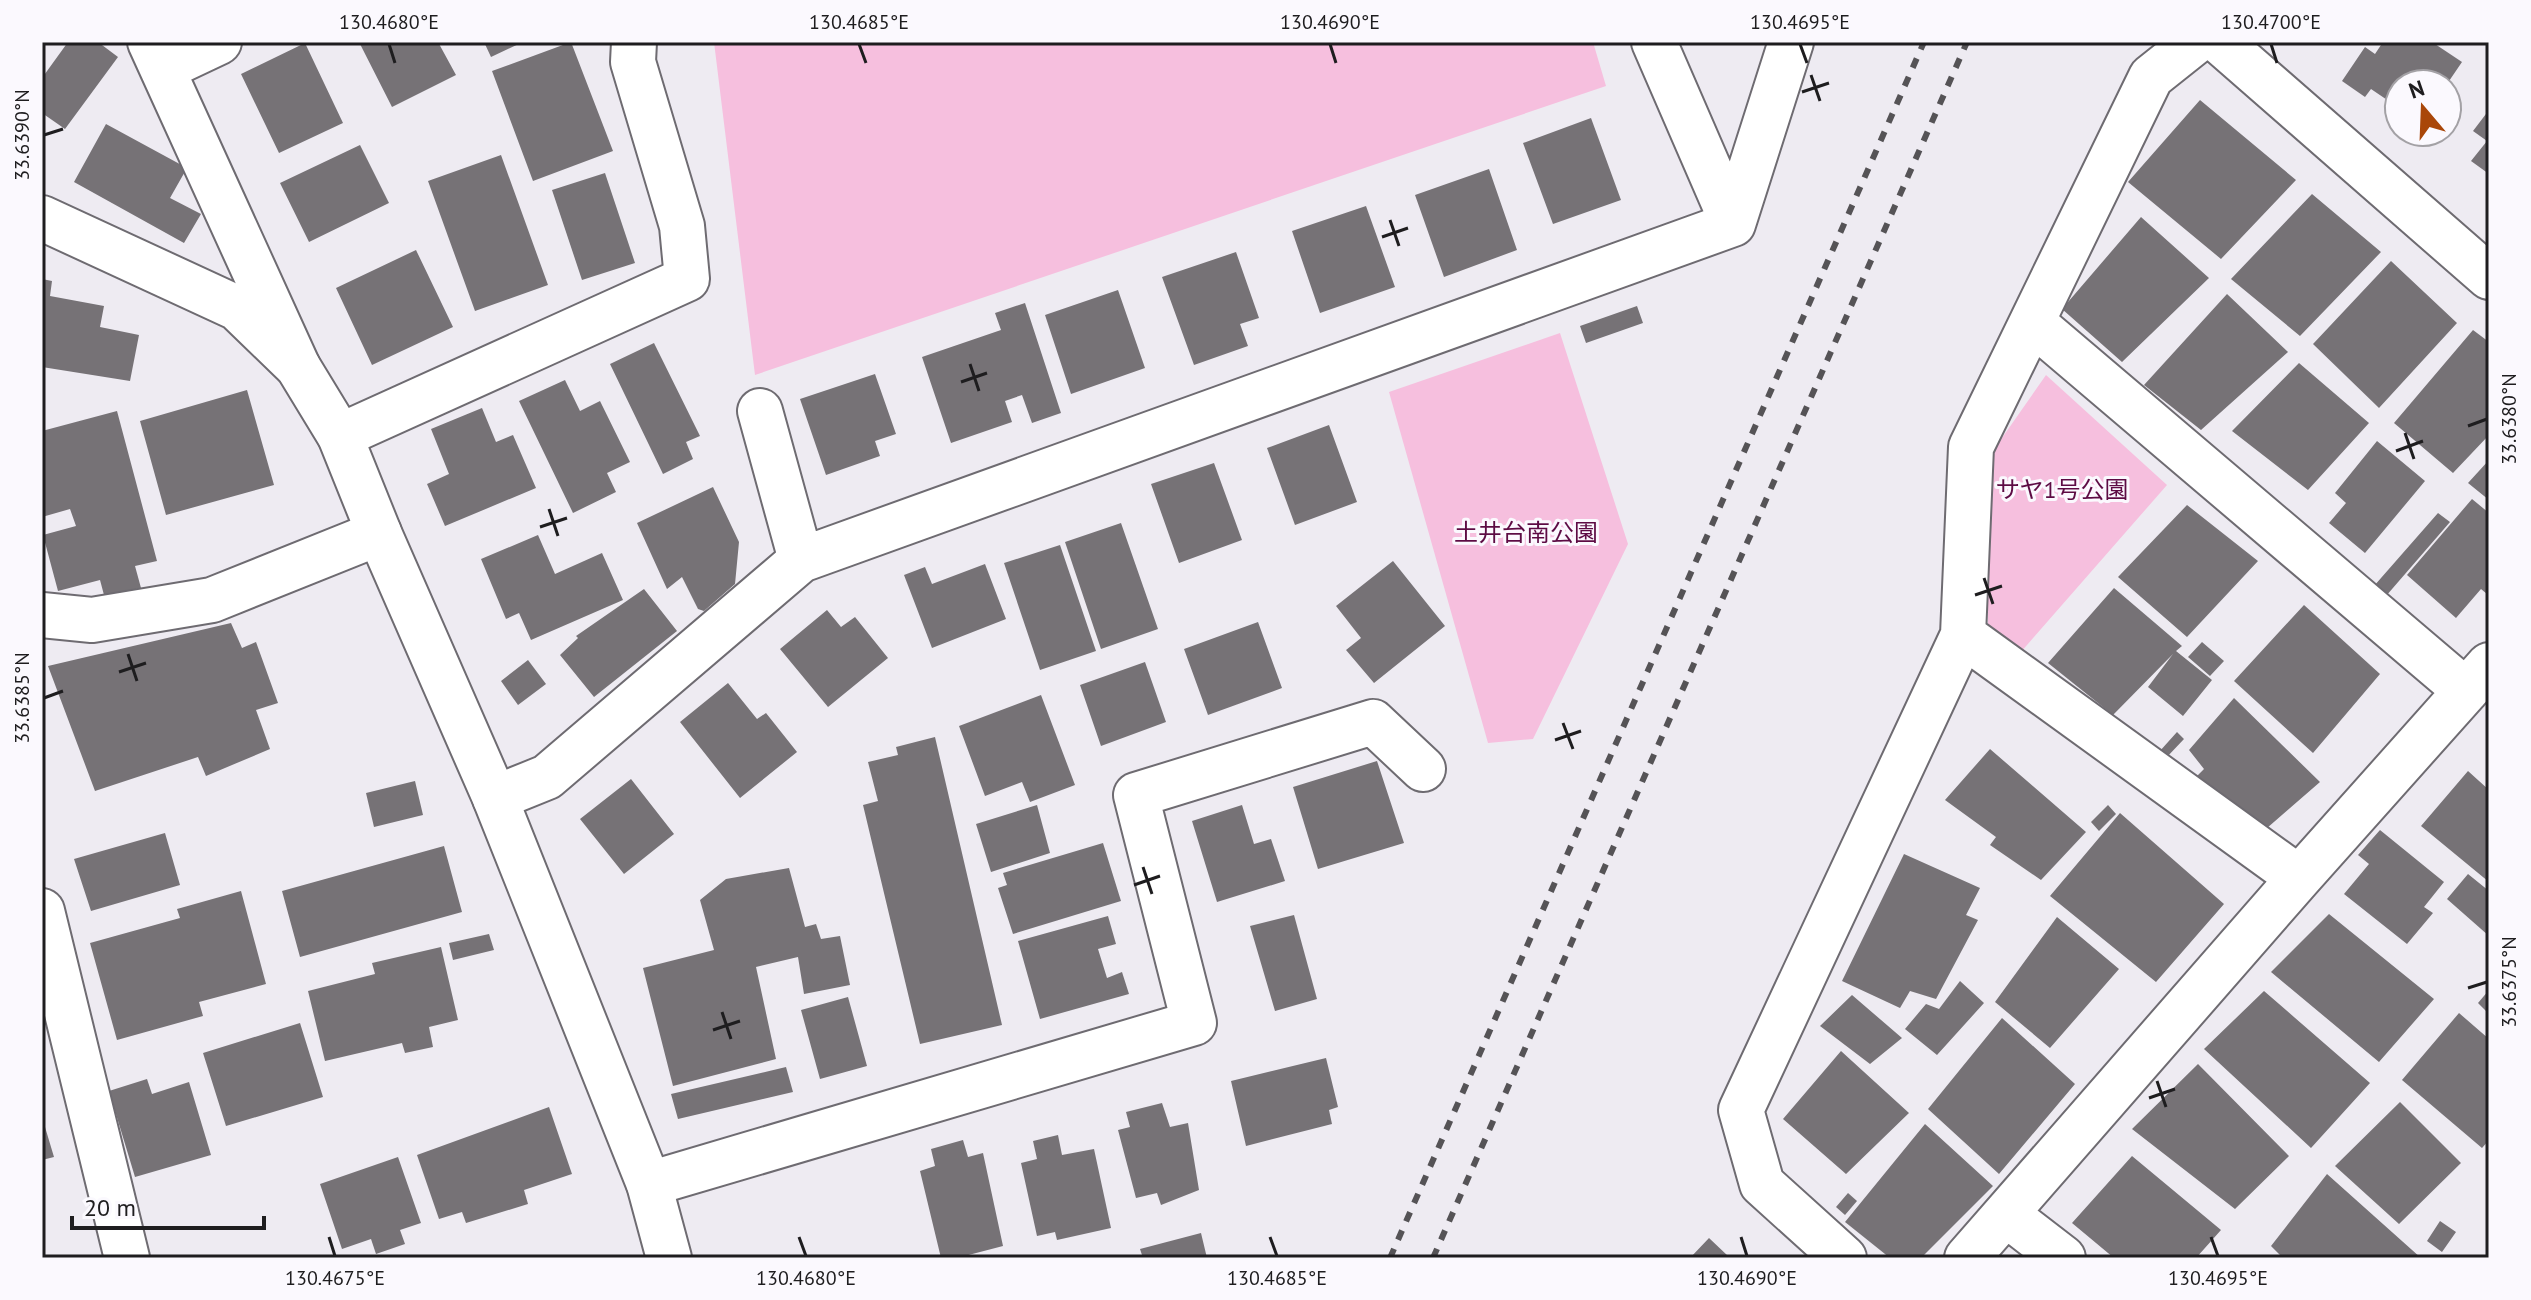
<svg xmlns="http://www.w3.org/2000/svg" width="2531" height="1300" font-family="'PT Sans','Noto Sans JP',sans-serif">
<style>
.green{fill:#f6bfde}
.building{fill:#767276}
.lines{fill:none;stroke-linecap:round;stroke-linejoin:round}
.minor-casing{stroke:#6e6b71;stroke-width:48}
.tertiary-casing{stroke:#6e6b71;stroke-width:48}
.minor{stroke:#fff;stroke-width:44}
.tertiary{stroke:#fff;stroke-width:44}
.rail{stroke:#555356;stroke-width:6;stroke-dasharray:10 10;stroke-linecap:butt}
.ticks{fill:none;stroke:#1e1d1f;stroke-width:3}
.labels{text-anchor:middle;stroke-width:6;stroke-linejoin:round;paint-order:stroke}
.park-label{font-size:24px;fill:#5d0b44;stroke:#fbf9fe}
.neatline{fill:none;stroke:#1e1d1f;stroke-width:3}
.ticks-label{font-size:20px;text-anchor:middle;fill:#1e1d1f}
</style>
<rect width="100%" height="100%" fill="#eeebf2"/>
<path class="green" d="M714 42H1593L1606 86 755 375Z
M1560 333 1628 544 1533 739 1488 743 1389 392Z
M2046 375 2167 485 2020 653 1988 627V458Z"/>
<path class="building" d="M68 42H98L118 57 65 129 42 113V78Z
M359 42H438L456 75 392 107Z
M484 42H523L491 57Z
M571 42 613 151 533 181 492 71Z
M2383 42H2432L2462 62 2447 84H2399V108L2371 89 2365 97 2342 81 2365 47 2375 54Z
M305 43 343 123 279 153 241 74Z
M2200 100 2296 180 2221 259 2128 182Z
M2489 110V174L2471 161 2487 141 2473 131Z
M1591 118 1621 200 1553 224 1523 143Z
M106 124 187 168 170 198 201 214 184 243 74 182Z
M360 145 389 203 309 242 280 183Z
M501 155 548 285 475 311 428 181Z
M1489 169 1517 250 1444 277 1415 195Z
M605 173 635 263 582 280 552 190Z
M2312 194 2381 252 2300 336 2231 279Z
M1366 206 1395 287 1320 313 1292 231Z
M2141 217 2209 278 2122 362 2062 309Z
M416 250 453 327 372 365 336 288Z
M1236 252 1259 318 1240 324 1248 346 1194 365 1162 277Z
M2391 261 2457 323 2379 408 2313 344Z
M42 279 52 281 50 296 104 306 100 327 139 335 130 381 42 367Z
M1118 290 1145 368 1071 394 1045 315Z
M2227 294 2288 352 2201 430 2144 385Z
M1025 303 1061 413 1032 423 1022 395 1005 401 1012 422 951 443 922 357 1001 330 995 313Z
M1637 306 1643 323 1586 343 1580 326Z
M2473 330 2489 342V435L2453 473 2394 423Z
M654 343 700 436 686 442 693 459 663 474 610 364Z
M2299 363 2369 423 2308 490 2232 431Z
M875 374 896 434 875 441 880 456 826 475 800 399Z
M565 380 580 411 600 401 630 462 607 473 616 492 573 513 519 401Z
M247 390 274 485 166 515 140 421Z
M482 408 496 442 513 435 536 488 445 526 427 484 449 474 431 429Z
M117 411 157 561 135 566 141 588 104 595 100 580 58 591 43 535 76 526 70 509 42 517V431Z
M1329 425 1357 502 1295 525 1267 448Z
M2377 441 2425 481 2365 553 2329 523 2346 503 2335 493Z
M2489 460V500L2468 483Z
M1214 463 1242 540 1179 563 1151 484Z
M713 487 739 542 735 584 704 611 698 609 682 577 667 589 637 523Z
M2472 499 2489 513V591L2487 594 2481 589 2456 618 2407 575Z
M2187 505 2258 561 2187 637 2118 577Z
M2438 513 2450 522 2386 596 2374 586Z
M1121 523 1158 629 1101 649 1065 542Z
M538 535 555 574 602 553 623 600 531 640 519 613 506 619 481 559Z
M1060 545 1096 651 1040 670 1004 563Z
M1393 561 1445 626 1374 683 1346 650 1361 638 1336 606Z
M985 564 1006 619 932 648 904 575 925 567 932 584Z
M2114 588 2182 646 2176 651 2212 680 2183 716 2148 687 2173 654 2113 715 2048 663Z
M644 589 677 631 594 697 560 655 578 638 576 636Z
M2304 605 2380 674 2313 753 2234 681Z
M827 610 841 627 855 617 888 658 828 707 780 649Z
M1258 622 1282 688 1208 715 1184 649Z
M231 623 242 648 256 642 278 703 256 710 270 749 206 776 198 757 95 791 48 666Z
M2202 642 2224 661 2210 676 2188 657Z
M528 660 546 684 518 705 501 681Z
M1145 662 1166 722 1101 746 1080 685Z
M728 683 757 719 766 713 797 752 740 798 680 722Z
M1041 695 1075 785 1030 802 1022 782 985 796 959 726Z
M2234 698 2320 782 2259 835 2192 781 2204 769 2189 750Z
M2177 732 2184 739 2166 758 2159 752Z
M935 737 1002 1025 920 1044 863 805 878 801 868 762 898 755 896 747Z
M1990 749 2086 832 2041 880 1990 845 1996 837 1945 800Z
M1377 761 1404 843 1318 869 1293 787Z
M2468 771 2489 790V882L2421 826Z
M631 779 674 834 624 874 580 819Z
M415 781 423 815 374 827 366 793Z
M1037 805 1050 853 991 872 976 824Z
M1242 805 1254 844 1271 839 1285 881 1217 902 1192 821Z
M2108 805 2116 814 2099 831 2091 822Z
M2120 813 2224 904 2156 982 2050 896Z
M2380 830 2444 882 2424 907 2433 913 2407 944 2344 894 2369 864 2358 855Z
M165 833 180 885 91 911 74 859Z
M1103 843 1121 901 1013 934 998 888 1007 885 1003 873Z
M444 846 462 912 300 957 282 891Z
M1904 854 1980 888 1966 915 1978 920 1936 999 1910 991 1900 1008 1842 981Z
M789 868 805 927 816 924 821 939 840 936 850 985 804 994 798 957 756 967 776 1059 673 1086 643 968 714 950 700 900 726 879Z
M2468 874 2489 891V936L2447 899Z
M241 891 266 984 199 1002 203 1016 117 1040 90 943 180 918 177 909Z
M2329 914 2434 999 2379 1062 2271 972Z
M1294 915 1317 999 1275 1011 1250 926Z
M1108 916 1116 944 1098 949 1107 978 1122 972 1129 994 1040 1019 1018 941Z
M2057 917 2119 969 2050 1048 1995 1002Z
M489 934 494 950 453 960 449 943Z
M441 947 458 1020 429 1027 433 1047 405 1053 402 1043 325 1061 308 991 375 974 372 963Z
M1960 981 1984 1003 1937 1055 1905 1029 1926 1004 1939 1009Z
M2489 990V1014L2478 1003Z
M2264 991 2370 1083 2311 1148 2204 1049Z
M1852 995 1902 1038 1870 1064 1820 1026Z
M848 997 867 1066 820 1079 801 1010Z
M2459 1013 2489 1039V1140L2482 1148 2402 1080Z
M2002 1018 2075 1084 1999 1174 1928 1109Z
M300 1023 323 1097 226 1126 203 1053Z
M1841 1051 1909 1113 1846 1174 1783 1119Z
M1326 1058 1338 1107 1329 1110 1332 1124 1246 1146 1231 1081Z
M2198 1064 2289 1156 2235 1209 2132 1129Z
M786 1067 793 1092 678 1119 671 1094Z
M147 1079 152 1094 189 1082 211 1155 135 1177 109 1091Z
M2400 1102 2461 1163 2399 1224 2335 1166Z
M1162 1103 1170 1127 1188 1123 1199 1190 1161 1205 1157 1193 1136 1198 1118 1130 1130 1127 1126 1112Z
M549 1107 572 1174 524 1190 528 1204 466 1223 462 1212 439 1219 417 1155Z
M1925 1124 1993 1186 1921 1258H1890L1845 1222Z
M45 1127 54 1157 42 1160V1128Z
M1058 1135 1062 1155 1094 1149 1111 1228 1057 1240 1055 1232 1037 1236 1021 1163 1037 1159 1033 1141Z
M963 1140 968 1157 983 1153 1003 1246 957 1258H941L920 1171 935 1166 931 1149Z
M2132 1156 2221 1230 2196 1258H2114L2072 1223Z
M398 1157 421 1223 400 1230 405 1244 376 1254 371 1239 342 1249 320 1184Z
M2327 1174 2421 1258H2283L2271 1246Z
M1848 1193 1857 1201 1845 1215 1836 1207Z
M2440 1221 2456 1232 2442 1252 2427 1241Z
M1201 1233 1207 1258H1143L1140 1249Z
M1709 1238 1728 1256 1726 1258H1690Z"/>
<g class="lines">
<g class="minor-casing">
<path id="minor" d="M150 42 298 367
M1654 42 1733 224
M2220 42 2489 277
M164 68 219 42
M1733 224 1791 42
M2032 322 2466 691
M760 411 801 560
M340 436 687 279 682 226 633 62 634 42
M42 615 92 620 212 600 379 533
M1963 635 2299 878
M495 798 547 777 801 560 1733 224
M42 911 127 1258
M649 1184 1194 1023 1136 795 1373 722 1423 769
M2006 1214 2063 1258
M1844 1258 1762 1184 1741 1110 1963 635 1971 447 2151 77 2195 42
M1967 1258 2299 878 2489 665"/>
</g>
<g class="tertiary-casing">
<path id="tertiary" d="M42 218 237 308 298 367 340 436 379 533 495 798 649 1184 669 1258"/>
</g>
<use href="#minor" class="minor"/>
<use href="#tertiary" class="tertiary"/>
<path class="rail" d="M1390 1258 1924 42
M1433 1258 1967 42"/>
</g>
<path class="ticks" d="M389 44 395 63M859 44 866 63M1330 44 1336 63M1800 44 1807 63M2271 44 2277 63M1811 75 1820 101M1802 92 1829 83M44 135 63 129M1390 220 1399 246M1382 237 1408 228M970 364 979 391M961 382 987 373M2468 426 2487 419M2405 433 2414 459M2396 451 2423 441M549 509 558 536M540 527 567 518M1984 578 1993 604M1975 595 2002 586M128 654 137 681M119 672 146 663M44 698 63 691M1563 723 1573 749M1555 740 1581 731M1143 867 1152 894M1134 885 1160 876M2468 988 2487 982M722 1012 731 1039M713 1030 740 1021M2157 1081 2166 1107M2149 1098 2175 1089M329 1237 335 1256M799 1237 806 1256M1270 1237 1277 1256M1741 1237 1747 1256M2211 1237 2218 1256"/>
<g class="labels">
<g class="park-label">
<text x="2062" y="498">サヤ1号公園</text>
<text x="1526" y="541">土井台南公園</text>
</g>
</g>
<rect width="2531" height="1300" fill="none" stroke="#fbf9fe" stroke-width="88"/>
<g transform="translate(2423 108) rotate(341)"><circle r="38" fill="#fbf9fe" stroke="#a3a1a5" stroke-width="2"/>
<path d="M0-6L14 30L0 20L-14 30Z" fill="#a94709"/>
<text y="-12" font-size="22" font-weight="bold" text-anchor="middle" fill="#1e1d1f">N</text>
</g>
<path d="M72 1216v12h192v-12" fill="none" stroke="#1e1d1f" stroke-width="4"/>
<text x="84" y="1216" font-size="24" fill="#1e1d1f" stroke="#fbf9fe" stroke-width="6" paint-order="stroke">20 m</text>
<rect x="44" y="44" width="2443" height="1212" class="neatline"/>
<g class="ticks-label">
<text x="389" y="29">130.4680°E</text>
<text x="859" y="29">130.4685°E</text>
<text x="1330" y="29">130.4690°E</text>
<text x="1800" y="29">130.4695°E</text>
<text x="2271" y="29">130.4700°E</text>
<text transform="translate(22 135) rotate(-90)" y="7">33.6390°N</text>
<text transform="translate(2509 419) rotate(-90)" y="7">33.6380°N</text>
<text transform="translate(22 698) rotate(-90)" y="7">33.6385°N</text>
<text transform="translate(2509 982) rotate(-90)" y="7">33.6375°N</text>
<text x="335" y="1285">130.4675°E</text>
<text x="806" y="1285">130.4680°E</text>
<text x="1277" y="1285">130.4685°E</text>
<text x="1747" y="1285">130.4690°E</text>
<text x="2218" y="1285">130.4695°E</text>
</g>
</svg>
